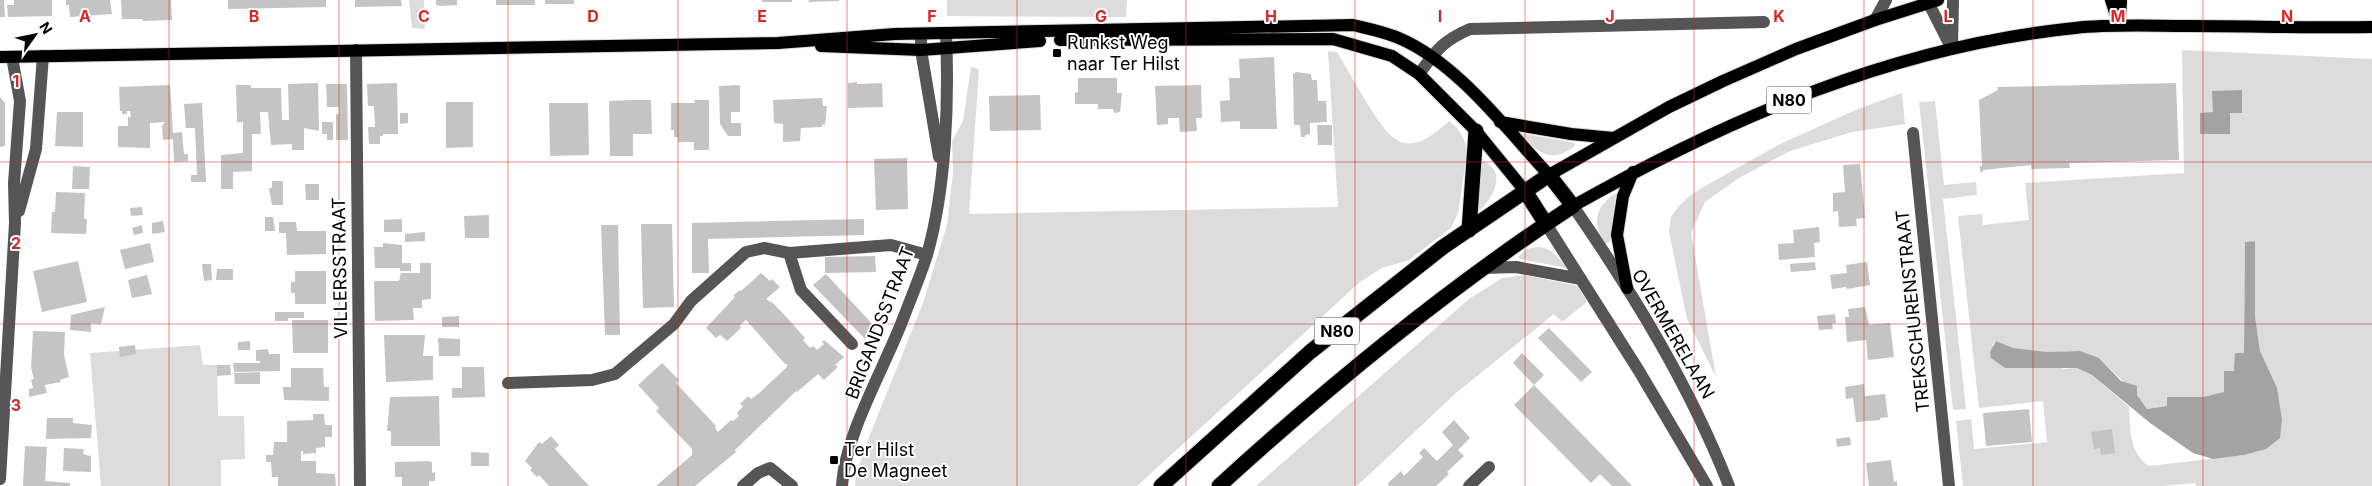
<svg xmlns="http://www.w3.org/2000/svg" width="2372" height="486" font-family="Inter,sans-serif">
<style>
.green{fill:#dcdcdc;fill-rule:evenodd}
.water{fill:#a3a3a3}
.building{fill:#c4c4c4}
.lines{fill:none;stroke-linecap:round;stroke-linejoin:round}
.major-casing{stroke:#dbdbdb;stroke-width:14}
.highway-casing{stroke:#dbdbdb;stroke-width:17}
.minor{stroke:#555;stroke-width:12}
.major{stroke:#000;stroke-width:12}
.highway{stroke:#000;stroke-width:15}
.grid{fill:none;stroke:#d62828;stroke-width:1;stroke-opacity:0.55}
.poi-dot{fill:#000;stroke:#fff;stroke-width:2}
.labels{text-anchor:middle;stroke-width:4;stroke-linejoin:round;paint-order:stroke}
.shield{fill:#fff;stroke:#4c4c4c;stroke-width:1}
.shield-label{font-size:16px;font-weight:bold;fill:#000}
.poi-label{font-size:18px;fill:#000;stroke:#fff;text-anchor:start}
.street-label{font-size:18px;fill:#000;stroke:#fff}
.grid-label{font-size:16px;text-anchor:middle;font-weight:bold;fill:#d62828;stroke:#fff;stroke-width:4;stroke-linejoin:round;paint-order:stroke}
</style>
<rect width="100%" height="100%" fill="#fff"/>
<path class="green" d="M409 0H424L425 29 412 28Z
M947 0H1127L1126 17 947 16Z
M2182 50 2372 59V486H2196L2195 483 2163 486H1963L1956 421 1971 419 1974 449 2047 442 2043 401 1979 408 1958 216 1982 214 1983 225 2029 220 2025 183 2184 173ZM2255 241V316L2260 351 2244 455 2149 466C2129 453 2130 428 2129 407L2092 375 2077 368 2064 369 1992 345 1996 341 2012 348 2047 352 2080 351 2099 358 2137 395 2146 409 2167 406V397H2203L2225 392 2244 353 2245 242Z
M1328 51 1337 52C1347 69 1357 86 1367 103 1393 145 1407 160 1449 121 1461 130 1465 139 1467 153L1458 213 1451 228 1409 260 1382 268 1360 282 1137 486H855L856 475 865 447 923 303 947 225 953 172 952 141 963 121 971 67 979 69 969 214 1338 207Z
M1902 93 1905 124 1852 132 1790 151 1739 178 1705 202 1691 233 1716 377 1687 319 1669 232 1671 217 1678 207 1688 197 1707 185 1780 144 1858 109Z
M1935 101 1944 185 1976 182 1977 195 1943 199 1966 409 1953 410 1919 102Z
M1518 133 1571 142 1575 144 1574 147C1547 165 1539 151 1518 133Z
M1483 161C1508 172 1493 198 1479 211L1481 163Z
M1616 193 1610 242 1605 243C1591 223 1596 206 1616 193Z
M1537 247C1552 248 1558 256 1567 268L1520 259 1518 257 1527 249Z
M1525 275 1578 286 1587 302 1562 322 1554 314 1456 393 1357 486H1256L1469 299 1502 278Z
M200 345 203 365H217L218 416H244L245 459 221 460V486H101L90 353Z"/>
<path class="water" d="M2242 90V113H2230V134H2200V113L2213 112 2212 91Z
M2255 241V316L2260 351 2277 388 2282 420 2280 438 2266 449 2244 455 2213 459 2193 453 2150 423 2092 375 2077 368H2005L1991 358 1990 352 1996 341 2013 348 2047 352 2080 351 2099 358 2121 381 2137 386V395L2147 409 2167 406V397H2203L2224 392V371H2234L2235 353H2244L2245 242Z"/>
<path class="building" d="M0 0H4L5 17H0Z
M14 0H52V16L8 17 7 5H14Z
M66 0H110L112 14 70 17 69 5H66Z
M121 0H171L172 20 143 21V19H122Z
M228 0H326V7L228 9Z
M355 0H401L402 6 355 7Z
M436 0H457V5L440 6 436 5Z
M496 0H535V5H496Z
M545 0H574V4H545Z
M762 0H792V2H762Z
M809 0H839V1L808 2Z
M1274 57 1277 129H1240V121L1221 122 1220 101 1230 100 1229 78H1240L1239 59Z
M1296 72 1311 74 1312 80H1317L1318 101H1326L1327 122 1310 123V134L1305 135V137H1301L1300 125H1294L1293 74Z
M1078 78H1117V93H1122L1120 112 1114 113 1113 109H1098V104H1075V93L1078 92Z
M857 82V84L882 83 883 107 848 108V83Z
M318 83 319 131 304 128V150H292V144L271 145 268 112H260L261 134H252V171L233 172V189H221V155L243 153V122H237L236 85H251V88H281L282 120H289L288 84Z
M397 83 398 134H383V136H380V144H369L368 127H375L374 106H368L367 84Z
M2176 83 2179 160 2069 163 2070 168 2031 169V165L1983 170V172H1980V166H1982L1979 100 1998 90 1997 87Z
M326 84H347L348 140H336V114H339V107H327Z
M170 85 173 133 182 132 184 154H188V161L174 162 173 139 163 140 162 126 165 122 150 123V148L118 147V126H128V117H131L130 111H127V114H122V111H120L119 87Z
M740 85V112H731V123H741V136H728L720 124 719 86Z
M1201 85 1202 118H1196L1197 131 1180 132 1179 118H1168V124L1157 125 1155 86Z
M1040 95 1041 130 990 131 989 96Z
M0 97 5 103V146L0 147Z
M822 98 823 106H827L825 125 822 124V127L801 128 800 141 783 142V124L774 123 773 100Z
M632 100H651L652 134H633V156H610L609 101Z
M694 100H709V150H694V142H678V137H674V130H671V103H695Z
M446 102H473V147L446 148Z
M202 103 206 182H191V175H197L195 128H186L184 104Z
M549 103H588L589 155 550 156Z
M57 112H83V147L55 146Z
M400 113H408V123L400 124Z
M322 122H333V140H327V134H322Z
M1317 125H1332V145H1318Z
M907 158 908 209 876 210 874 159Z
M1860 164 1865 218 1856 219 1857 226 1839 227 1838 211 1833 212V193L1845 192 1843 165Z
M73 166 90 167 89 189H72Z
M272 181H283V205H272L269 188H272Z
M305 184H319V200H306Z
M56 192 85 193 84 219H87L86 234 51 233 52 212H55Z
M142 207 143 215 131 216 130 208Z
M489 215V238H465L464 216Z
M265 217H273L275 231H265Z
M402 219V232H384V220Z
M864 219V235L708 239 709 273H692V223Z
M163 221 165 232 152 234V223Z
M279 222H296L297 231H326V254L287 255 286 233H279Z
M641 224H672L674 307 643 308Z
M142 225 143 233 134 235 132 228Z
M601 225H618L620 335H605Z
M1819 227 1820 242 1814 243 1815 257 1779 260 1778 244 1794 243 1793 230Z
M425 232V241L405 242V234Z
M150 243 154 262 125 269 120 250Z
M383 243 402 245V263H411V271H400V268H375L374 247H383Z
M875 256 876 272 825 273V257Z
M78 261 87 302 42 312 33 271Z
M1815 262 1816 270 1791 272 1790 264Z
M1867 262 1870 285 1847 289 1846 287 1832 289 1830 275 1847 273 1846 265Z
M420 263H431V299L422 300V308H413L414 320 375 321 374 281H399L401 273H420Z
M202 264H211L212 280 204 281Z
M217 269H233V280H216Z
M295 271H326V304H295V293H291V282H295Z
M761 273 770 281 772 279 780 287 766 299 774 304 790 321 805 338 803 340 810 348 813 346 817 350 824 344 822 342 824 340 844 357 835 365 838 367 824 380 818 374 797 392 796 391 735 450 736 452 695 486H656L692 455V449L656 411 659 408 638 385 662 363 679 380 676 383 716 426 715 428 718 432 731 420 733 421 739 416 737 413 743 406 740 404 748 396 751 399 758 394 787 367V364H785L746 320 740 325 741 328 727 341 720 335 716 338 706 328 735 297 733 296 740 290 741 291Z
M826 274 876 328 865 339 813 285Z
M147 275 152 294 132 298 128 280Z
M105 307 101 324 91 323V332L70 330 71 315Z
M1865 307 1869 325 1890 323 1894 357 1868 360 1866 340 1847 342 1845 317H1849L1848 309Z
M275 312H304V318H288V321H275Z
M1835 314 1836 323 1832 324 1833 329 1819 330 1817 316Z
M459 316V327H442V317Z
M292 320H328V353H293Z
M1549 328 1592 372 1581 382 1538 338Z
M33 331 65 332 64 355 69 377 60 380 61 382 45 385 47 393 29 397V389L33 388 31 380 34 379 31 368Z
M384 335H425L423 356H433V380L386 382Z
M438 338 460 339V356H439Z
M250 341V350H238V342Z
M135 345 136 354 120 357 119 347Z
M268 349 269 354H280V371L234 372 233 363H260V361H256V350Z
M1522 353 1544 375 1534 385 1513 363Z
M217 365H230L231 375 217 376Z
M462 367H484L485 397 452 398V388H462Z
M291 368H323L324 387H329V401L284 400 283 387H291Z
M260 372V384H235L234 373Z
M1864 384 1865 396 1885 394 1888 417 1880 418V420L1856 422 1853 398 1846 399 1845 387Z
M1534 385 1611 464 1632 486H1612L1600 474 1591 483 1514 405Z
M439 396 440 446H391V431H387L390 397Z
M2029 409 2032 442 1986 446 1983 413Z
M313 414H324L325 425H332V437H325V447L316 448V453L303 454V451H301V461H316V473L335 474 336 486H278V477H272L271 462H266V455H273L274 442H287V421L313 420Z
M47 418H73V423L92 425 91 438 46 439Z
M1454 420 1470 438 1458 450 1464 456 1447 472 1449 474 1436 486H1389L1388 483 1401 471 1404 476 1423 457 1419 453 1424 448 1437 461 1453 445 1442 432Z
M2112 429 2115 453 2101 455 2100 448 2094 449 2091 432Z
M551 436 559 445 555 449 589 486H549L539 475 537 477 530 470 532 468 525 461 539 442 542 444Z
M1850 437 1851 445 1837 447 1836 439Z
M25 446 47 447 45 481 70 483V486H23Z
M64 448 84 449 83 454 91 456V472L63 471Z
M471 452 489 453V466H471Z
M1891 460 1894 482 1897 481V486H1869L1866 463Z
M428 461 432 462V473L435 472V481H429V486H402V477H395V462Z"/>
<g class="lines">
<g class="major-casing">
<path id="major" d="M2111 0 2119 25
M2120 20 2121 0
M1060 40 1333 39 1392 56 1419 74 1476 131 1525 191
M821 46 921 50 1040 41
M0 57 778 43 895 34 1353 25C1370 29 1386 32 1401 39 1458 64 1507 130 1549 175L1669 107 1723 81 1796 49 1875 20 1938 0
M1500 122 1571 134 1613 138
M1573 206C1729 118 1895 46 2075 28 2112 24 2150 26 2188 26 2249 26 2311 28 2372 27
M1627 288 1617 235 1623 196 1633 172"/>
</g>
<g class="highway-casing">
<path id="highway" d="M1525 191 1546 224
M1469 230 1476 131
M1161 486 1310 352 1443 247 1549 175 1573 206C1446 289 1331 384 1219 486"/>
</g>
<path class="minor" d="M1927 0 1952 49
M1875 20 1886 0
M921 34V50L939 157
M1952 46 1953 0
M356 50 360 486
M1419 74C1436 51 1442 41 1470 29L1764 22
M1913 133 1949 486
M1573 206C1634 295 1690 386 1729 486
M19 211 36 149 43 56
M1546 224 1639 371 1707 486
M789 253 801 290 852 344
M1483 268 1516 267 1581 279
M508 383 592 380 615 374 674 324 691 301 746 252 764 248 789 253 891 245 927 255
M0 479 15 223 14 183 20 101 12 57
M743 486 758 473 770 468 792 486
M842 486C845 434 884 369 903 319 911 298 920 277 927 255 946 188 949 102 946 33
M1469 486 1489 467"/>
<use href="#major" class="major"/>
<use href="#highway" class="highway"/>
</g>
<path class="grid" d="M169 0V486M339 0V486M508 0V486M678 0V486M847 0V486M1017 0V486M1186 0V486M1355 0V486M1525 0V486M1694 0V486M1864 0V486M2033 0V486M2203 0V486M0 162H2372M0 324H2372"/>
<g class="poi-dot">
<rect x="1052" y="48" width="10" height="10" rx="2.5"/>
<rect x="829" y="455" width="10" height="10" rx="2.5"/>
</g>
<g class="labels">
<g class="shield">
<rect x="1766.5" y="86.5" width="45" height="27" rx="4"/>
<rect x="1314.5" y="317.5" width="45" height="27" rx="4"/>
</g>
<g class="shield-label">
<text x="1789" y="106">N80</text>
<text x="1337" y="337">N80</text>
</g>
<g class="poi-label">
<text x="1067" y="49">Runkst Weg<tspan x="1067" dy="21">naar Ter Hilst</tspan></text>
<text x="844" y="456">Ter Hilst<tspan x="844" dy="21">De Magneet</tspan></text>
</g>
<g class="street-label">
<text transform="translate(340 268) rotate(-91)" y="6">VILLERSSTRAAT</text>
<text transform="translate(1913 311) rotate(-96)" y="6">TREKSCHURENSTRAAT</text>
<text transform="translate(880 323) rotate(-69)" y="6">BRIGANDSSTRAAT</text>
<text transform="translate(1673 334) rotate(60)" y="6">OVERMERELAAN</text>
</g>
</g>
<g class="grid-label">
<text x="85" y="22">A</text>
<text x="254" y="22">B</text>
<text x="424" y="22">C</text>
<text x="593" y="22">D</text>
<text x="762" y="22">E</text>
<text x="932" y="22">F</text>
<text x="1101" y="22">G</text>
<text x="1271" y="22">H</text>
<text x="1440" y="22">I</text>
<text x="1610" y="22">J</text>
<text x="1779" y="22">K</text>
<text x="1948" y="22">L</text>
<text x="2118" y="22">M</text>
<text x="2287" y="22">N</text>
<text x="16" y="87">1</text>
<text x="16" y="249">2</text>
<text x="16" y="411">3</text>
</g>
<g transform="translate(35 35) rotate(57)" stroke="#ffffff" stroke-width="4" paint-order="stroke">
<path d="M0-4L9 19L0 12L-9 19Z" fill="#000000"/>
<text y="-8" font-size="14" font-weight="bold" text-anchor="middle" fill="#000000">N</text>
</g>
</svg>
